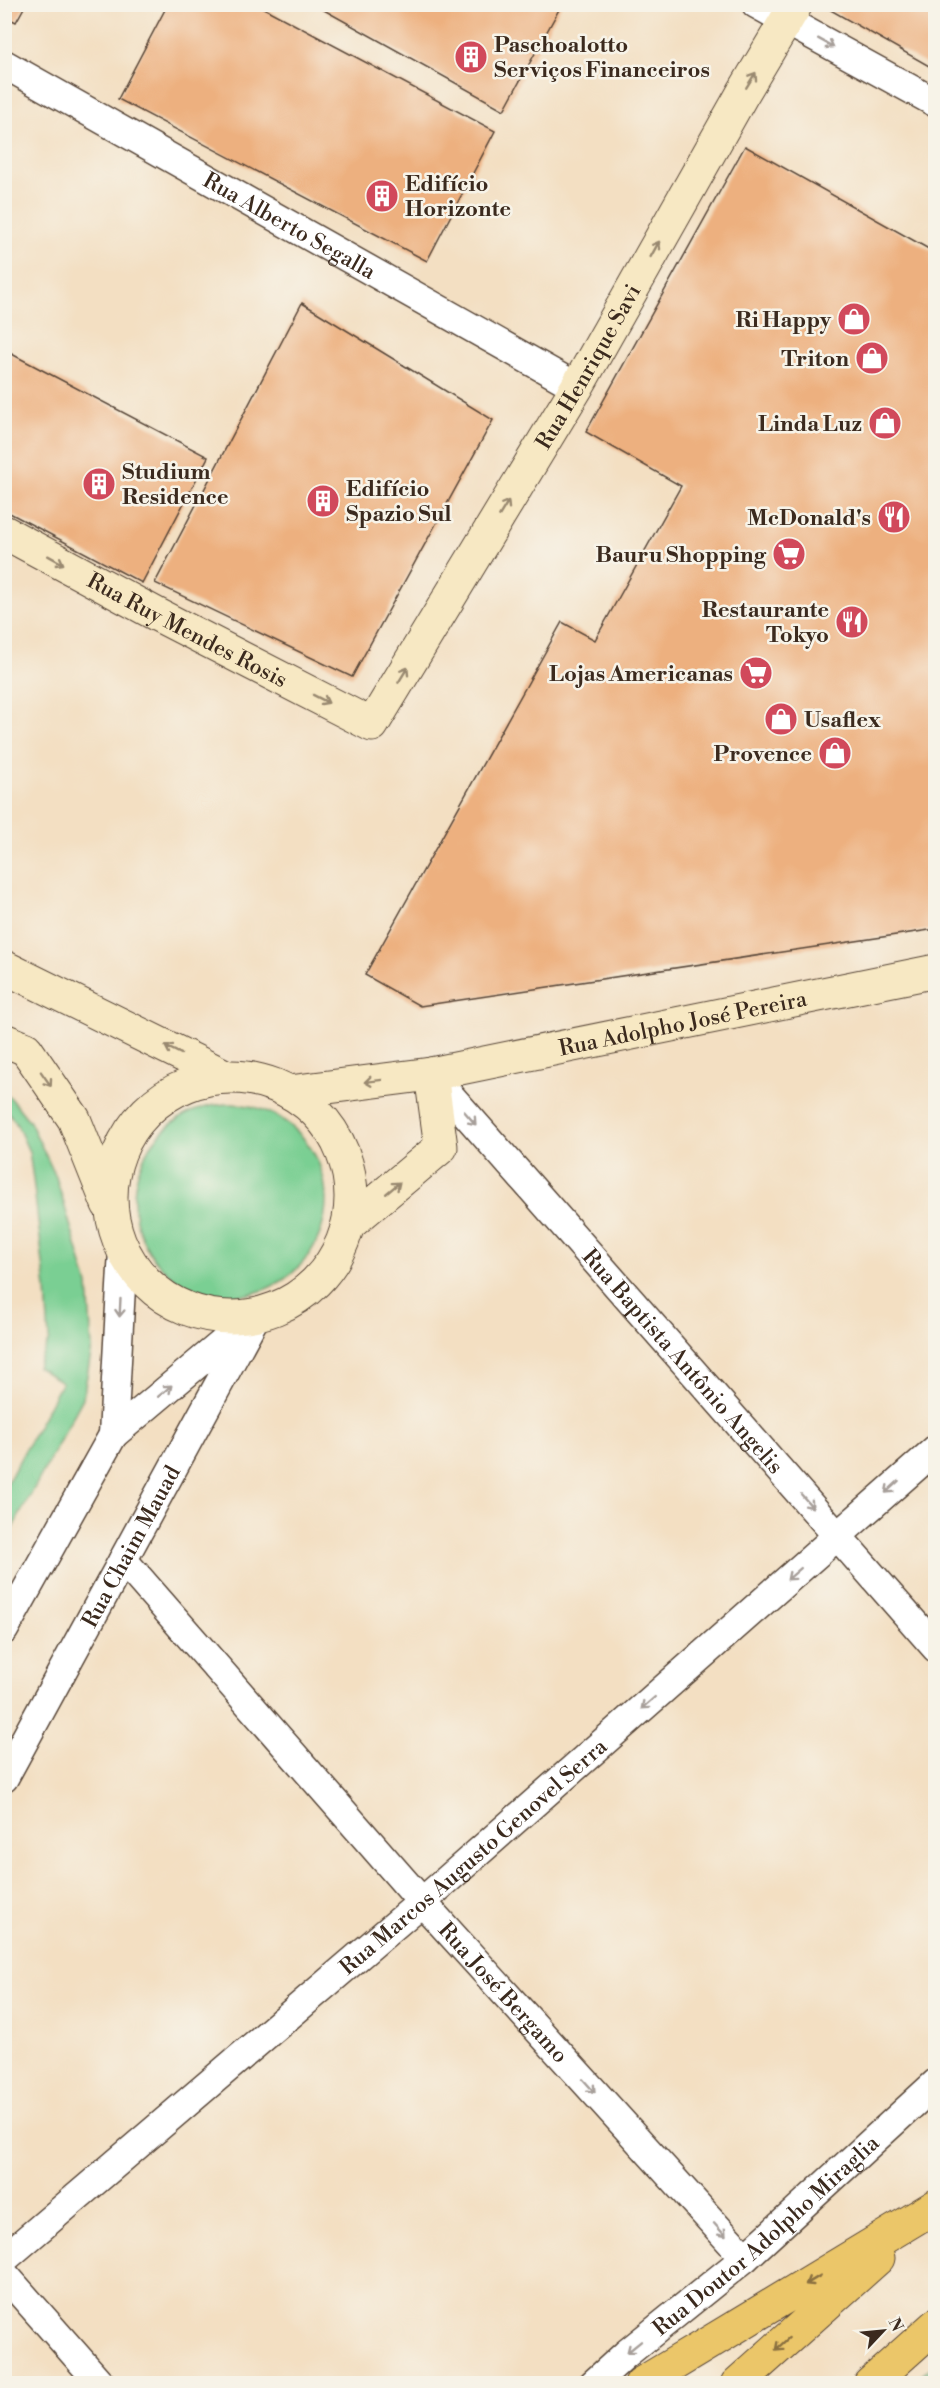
<svg xmlns="http://www.w3.org/2000/svg" width="940" height="2388" font-family="'Libre Bodoni',serif">
<style>
.green{fill:#7acf93;stroke:#5a7c58;stroke-width:1.5}
.building{fill:#edb07f}
.lines{fill:none;stroke-linecap:round;stroke-linejoin:round}
.street-casing{stroke:#574537;stroke-width:31}
.secondary-casing{stroke:#574537;stroke-width:35}
.highway-casing{stroke:#574537;stroke-width:35}
.street{stroke:#fff;stroke-width:28}
.secondary{stroke:#f7e8c3;stroke-width:33}
.highway{stroke:#ebc669;stroke-width:33}
.oneway{stroke:#a79f9a}
.oneway2{stroke:#998970}
.oneway3{stroke:#8a7040}
.labels{text-anchor:middle;stroke-width:5;stroke-linejoin:round;paint-order:stroke}
.poi-label{font-size:22px;font-weight:bold;fill:#3b2a1e;stroke:#f7f3e8;text-anchor:end}
.street-label{font-size:22px;fill:#3b2a1e;stroke:#f7f3e8}
</style>
<rect width="100%" height="100%" fill="#f7f3e8"/>
<filter id="ink" filterUnits="userSpaceOnUse"><feTurbulence type="fractalNoise" baseFrequency=".0167" numOctaves="2"/><feDisplacementMap in="SourceGraphic" scale="12" xChannelSelector="R" yChannelSelector="G"/><feConvolveMatrix kernelMatrix="1 2 1 2 8 2 1 2 1" color-interpolation-filters="sRGB"/></filter>
<filter id="wash" filterUnits="userSpaceOnUse"><feTurbulence type="fractalNoise" baseFrequency=".008" numOctaves="4" result="noise"/><feDisplacementMap in="SourceGraphic" scale="24" xChannelSelector="R" yChannelSelector="G"/><feGaussianBlur stdDeviation="1.35" result="paint"/><feColorMatrix in="noise" values="0 0 0 0 0 0 0 0 0 0 0 0 0 0 0 0 0 1.4 0 .05"/><feComposite in="paint" operator="in"/></filter>
<g filter="url(#wash)">
<rect width="100%" height="100%" fill="#f3dfc2"/>
<path class="green" d="M5 1096 10 1097 30 1122 56 1177 88 1285 92 1348 83 1398 5 1542V1487L62 1382 37 1367 49 1340 46 1289 33 1179 29 1152 17 1125 5 1107Z
M134 1200a96 96 0 1 1 192 0a96 96 0 1 1-192 0Z
M935 2363V2383H912Z"/>
<g id="blocks">
<path class="building" d="M4 4H26L16 22 4 16Z
M168 4H256L495 131 427 261 118 99Z
M313 4H562L504 110Z
M829 4H936V70L827 8Z
M745 146 936 253V929L420 1006 365 975 562 622 595 640 681 486 586 432Z
M302 303 493 420 352 677 155 583Z
M4 350 208 457 142 583 4 510Z"/>
</g>
</g>
<g filter="url(#ink)">
<use href="#blocks" fill-opacity="0" stroke="#574537" stroke-width="1.5"/>
<g class="lines">
<g class="street-casing">
<g id="street">
<path d="M756 4 936 103"/>
<path id="s1" d="M4 64 577 387"/>
<path id="s2" d="M431 1074 936 1648"/>
<path d="M123 1250 113 1435 245 1324"/>
<path id="s3" d="M123 1560 422 1902 745 2258"/>
<path d="M4 1630 113 1435"/>
<path id="s4" d="M4 1778 257 1314"/>
<path id="s5" d="M4 2259 422 1902 936 1449"/>
<path d="M4 2274 101 2384"/>
<path id="s6" d="M593 2384 626 2354 745 2258 936 2083"/>
</g>
</g>
<g class="secondary-casing">
<g id="secondary">
<path id="s7" d="M4 532 156 614 372 725 577 387 743 93 796 4"/>
<path d="M4 967 225 1076"/>
<path d="M4 1040 26 1049 74 1119 108 1204"/>
<circle cx="231" cy="1197" r="120"/>
<path id="s8" d="M289 1092 431 1074 936 971"/>
<path d="M348 1225 441 1147 431 1074"/>
</g>
</g>
<g class="highway-casing">
<path id="highway" d="M641 2384 936 2206
M737 2384 878 2258
M870 2384 936 2325"/>
</g>
<use href="#street" class="street"/>
<use href="#secondary" class="secondary"/>
<use href="#highway" class="highway"/>
</g>
<defs><path id="oneway-shaft" d="M-6 0H5M1.5-3L5.5 0L1.5 3" fill="none" stroke-width="1.6" stroke-linecap="round" stroke-linejoin="round" transform="scale(1.5)"/></defs>
<g class="oneway">
<use href="#oneway-shaft" transform="translate(826 43) rotate(29)"/>
<use href="#oneway-shaft" transform="translate(470 1118) rotate(49)"/>
<use href="#oneway-shaft" transform="translate(120 1308) rotate(93)"/>
<use href="#oneway-shaft" transform="translate(165 1391) rotate(-40)"/>
<use href="#oneway-shaft" transform="translate(892 1487) rotate(138)"/>
<use href="#oneway-shaft" transform="translate(807 1501) rotate(49)"/>
<use href="#oneway-shaft" transform="translate(794 1574) rotate(139)"/>
<use href="#oneway-shaft" transform="translate(648 1703) rotate(139)"/>
<use href="#oneway-shaft" transform="translate(589 2086) rotate(48)"/>
<use href="#oneway-shaft" transform="translate(720 2230) rotate(48)"/>
<use href="#oneway-shaft" transform="translate(634 2347) rotate(141)"/>
</g>
<g class="oneway2">
<use href="#oneway-shaft" transform="translate(751 80) rotate(-58)"/>
<use href="#oneway-shaft" transform="translate(655 249) rotate(-61)"/>
<use href="#oneway-shaft" transform="translate(504 508) rotate(-59)"/>
<use href="#oneway-shaft" transform="translate(56 560) rotate(29)"/>
<use href="#oneway-shaft" transform="translate(403 675) rotate(-59)"/>
<use href="#oneway-shaft" transform="translate(321 699) rotate(27)"/>
<use href="#oneway-shaft" transform="translate(173 1050) rotate(-154)"/>
<use href="#oneway-shaft" transform="translate(46 1079) rotate(55)"/>
<use href="#oneway-shaft" transform="translate(373 1081) rotate(173)"/>
<use href="#oneway-shaft" transform="translate(393 1188) rotate(-40)"/>
</g>
<g class="oneway3">
<use href="#oneway-shaft" transform="translate(813 2280) rotate(149)"/>
<use href="#oneway-shaft" transform="translate(782 2344) rotate(138)"/>
</g>
</g>
<defs>
<g id="building-disc" transform="scale(1.725)"><circle r="9.5" fill="#d1495b" stroke="#f7f3e8"/><path d="M-4-6H4V6H1V3H-1V6H-4ZM-2.5-4.3h1.7v1.8h-1.7ZM.8-4.3h1.7v1.8H.8ZM-2.5-1h1.7V.8h-1.7ZM.8-1h1.7V.8H.8Z" fill="#fff"/></g>
<g id="shop-disc" transform="scale(1.725)"><circle r="9.5" fill="#d1495b" stroke="#f7f3e8"/><path d="M-5-2.5h2.3a2.7 3.5 0 0 1 5.4 0H5L5.5 6h-11ZM-1.5-2.5h3a1.5 2.3 0 0 0-3 0Z" fill="#fff"/></g>
<g id="restaurant-disc" transform="scale(1.725)"><circle r="9.5" fill="#d1495b" stroke="#f7f3e8"/><path d="M-5-6h1v4h1v-4h1v4h1v-4h1v5L-1.5 .5V6h-2V.5L-5-1ZM5-6V6H3V1.5H1.5Q1.5-4 5-6Z" fill="#fff"/></g>
<g id="supermarket-disc" transform="scale(1.725)"><circle r="9.5" fill="#d1495b" stroke="#f7f3e8"/><path d="M-6-5.5h2.5l.6 2H6L4.5 2H-2.5L-4.4-4H-6ZM-1.5 3.2a1.3 1.3 0 1 0 .1 0ZM3 3.2a1.3 1.3 0 1 0 .1 0Z" fill="#fff"/></g>
</defs>
<g fill-rule="evenodd">
<use href="#building-disc" x="471" y="57"/>
<use href="#building-disc" x="382" y="196"/>
<use href="#shop-disc" x="854" y="319"/>
<use href="#shop-disc" x="872" y="358"/>
<use href="#shop-disc" x="885" y="423"/>
<use href="#building-disc" x="99" y="484"/>
<use href="#building-disc" x="323" y="501"/>
<use href="#restaurant-disc" x="894" y="517"/>
<use href="#supermarket-disc" x="789" y="554"/>
<use href="#restaurant-disc" x="852" y="622"/>
<use href="#supermarket-disc" x="756" y="673"/>
<use href="#shop-disc" x="781" y="719"/>
<use href="#shop-disc" x="835" y="753"/>
</g>
<g class="labels">
<g class="poi-label">
<text x="494" y="52" text-anchor="start">Paschoalotto<tspan x="494" dy="25">Serviços Financeiros</tspan></text>
<text x="405" y="191" text-anchor="start">Edifício<tspan x="405" dy="25">Horizonte</tspan></text>
<text x="831" y="327">Ri Happy</text>
<text x="849" y="366">Triton</text>
<text x="862" y="431">Linda Luz</text>
<text x="122" y="479" text-anchor="start">Studium<tspan x="122" dy="25">Residence</tspan></text>
<text x="346" y="496" text-anchor="start">Edifício<tspan x="346" dy="25">Spazio Sul</tspan></text>
<text x="871" y="525">McDonald's</text>
<text x="766" y="562">Bauru Shopping</text>
<text x="829" y="617">Restaurante<tspan x="829" dy="25">Tokyo</tspan></text>
<text x="733" y="681">Lojas Americanas</text>
<text x="804" y="727" text-anchor="start">Usaflex</text>
<text x="812" y="761">Provence</text>
</g>
<g class="street-label">
<text dy="8" stroke="none"><textPath href="#s1" startOffset="328">Rua Alberto Segalla</textPath></text>
<text dy="8" stroke="none"><textPath href="#s7" startOffset="834">Rua Henrique Savi</textPath></text>
<text dy="8" stroke="none"><textPath href="#s7" startOffset="208">Rua Ruy Mendes Rosis</textPath></text>
<text dy="8" stroke="none"><textPath href="#s8" startOffset="400">Rua Adolpho José Pereira</textPath></text>
<text dy="8" stroke="none"><textPath href="#s2" startOffset="382">Rua Baptista Antônio Angelis</textPath></text>
<text dy="8" stroke="none"><textPath href="#s4" startOffset="264">Rua Chaim Mauad</textPath></text>
<text dy="8" stroke="none"><textPath href="#s5" startOffset="618">Rua Marcos Augusto Genovel Serra</textPath></text>
<text dy="8" stroke="none"><textPath href="#s3" startOffset="576">Rua José Bergamo</textPath></text>
<text dy="8" stroke="none"><textPath href="#s6" startOffset="228">Rua Doutor Adolpho Miraglia</textPath></text>
</g>
</g>
<rect width="940" height="2388" fill="none" stroke="#f7f3e8" stroke-width="24"/>
<g transform="translate(883 2331) rotate(64)" stroke="#f7f3e8" stroke-width="4.5" paint-order="stroke">
<path d="M0-4.5L10 22L0 15L-10 22Z" fill="#3b2a1e"/>
<text y="-9" font-size="16" font-weight="bold" text-anchor="middle" fill="#3b2a1e">N</text>
</g>
</svg>
